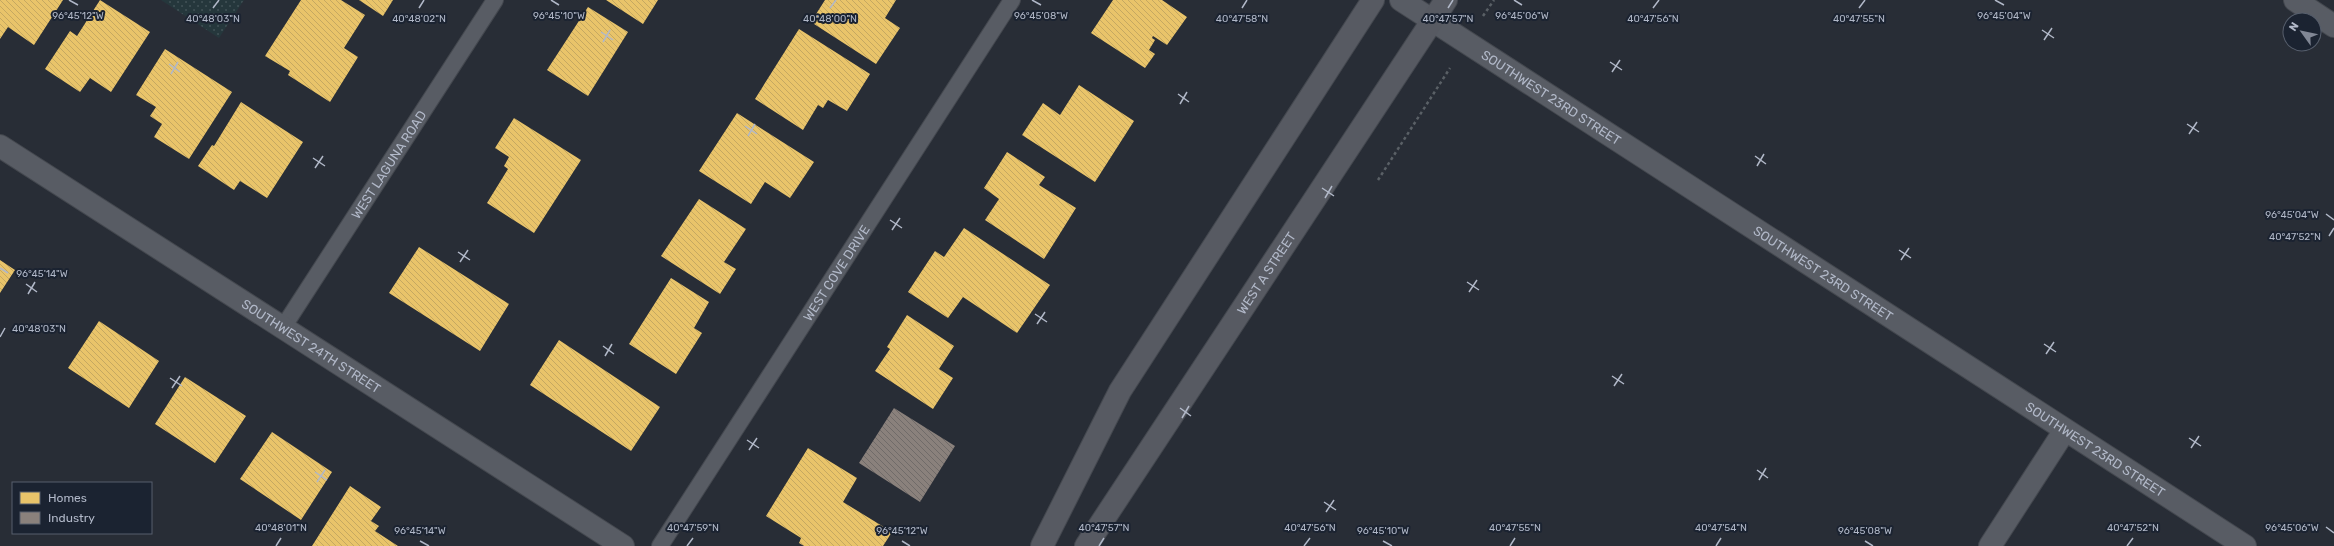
<svg xmlns="http://www.w3.org/2000/svg" width="2334" height="546" font-family="Rubik,sans-serif">
<style>
.park{fill:url(#park-dots)}
.homes{fill:url(#homes-back-hatch)}
.industry{fill:url(#industry-back-hatch)}
.lines{fill:none;stroke-linecap:round;stroke-linejoin:round}
.service-casing{stroke:#44484f;stroke-width:18}
.minor-casing{stroke:#44484f;stroke-width:24}
.secondary-casing{stroke:#44484f;stroke-width:24}
.path{stroke:#5a6066;stroke-width:2.5;stroke-dasharray:3 3;stroke-linecap:butt}
.service{stroke:#585c64;stroke-width:16}
.minor{stroke:#585c64;stroke-width:22}
.secondary{stroke:#575a62;stroke-width:22}
.ticks{fill:none;stroke:#b1b8c8;stroke-width:1.5}
.labels{text-anchor:middle;stroke-width:4;stroke-linejoin:round;paint-order:stroke}
.street-label{font-size:13px;fill:#b1b8c8;stroke:#1b2331}
.ticks-label{font-size:10px;text-anchor:middle;fill:#b1b8c8;stroke:#1b2331;stroke-width:4;stroke-linejoin:round;paint-order:stroke}
</style>
<defs>
<pattern id="park-dots" width="8" height="8" patternUnits="userSpaceOnUse"><rect width="8" height="8" fill="#25373c"/><path d="M2 2h.1M6 6h.1" fill="none" stroke="#425257" stroke-width="1.8" stroke-linecap="round"/></pattern>
<pattern id="homes-back-hatch" width="6" height="6" patternUnits="userSpaceOnUse"><rect width="6" height="6" fill="#e9c46a"/><path d="M-1 5l2 2M0 0l6 6M5-1l2 2" fill="none" stroke="#c5a861"/></pattern>
<pattern id="industry-back-hatch" width="6" height="6" patternUnits="userSpaceOnUse"><rect width="6" height="6" fill="#8a817c"/><path d="M-1 5l2 2M0 0l6 6M5-1l2 2" fill="none" stroke="#706b69"/></pattern>
</defs>
<rect width="100%" height="100%" fill="#282d36"/>
<path class="park" d="M161 0H244L219 38Z"/>
<path class="homes" d="M0 0H63L34 45 8 27 0 39Z
M100 0 150 32 111 92 90 78 80 92 45 69 70 31 77 36Z
M301 0H341L365 15 344 48 358 57 330 102 288 75 290 71 265 56Z
M359 0H393L383 16Z
M606 0H658L643 24Z
M825 0H896L885 18 900 28 876 64 811 22Z
M1113 0H1162L1187 17 1167 45 1153 36 1152 38 1155 40 1149 50 1155 54 1145 68 1091 33Z
M588 7 628 32 588 96 547 70Z
M799 29 870 74 847 111 828 100 823 108 818 105 803 130 755 99Z
M165 49 232 92 189 159 154 137 162 124 150 116 156 107 136 95Z
M1079 85 1134 121 1095 182 1022 135 1043 103 1060 115Z
M241 102 303 142 267 198 240 181 234 190 198 166 212 145 214 146Z
M737 113 814 162 790 198 765 182 751 204 699 171Z
M514 118 581 160 534 233 487 203 508 169 504 166 509 157 495 148Z
M1007 152 1045 177 1039 185 1076 208 1044 259 985 220 999 199 984 188Z
M699 199 746 229 724 262 736 269 720 294 661 256Z
M964 228 1050 285 1017 333 963 297 948 318 908 292 935 251 944 257Z
M419 247 509 304 480 351 389 293Z
M0 260 15 270 0 293Z
M671 278 709 302 694 328 702 333 676 374 629 344Z
M907 315 954 346 939 369 953 378 933 409 875 371 890 349 887 347Z
M99 321 159 361 129 408 68 368Z
M559 340 660 407 631 451 530 385Z
M185 377 246 416 215 463 155 424Z
M272 432 332 472 301 520 240 479Z
M808 448 857 478 843 502 892 532 883 546H804L799 543 801 538 766 516Z
M350 486 381 507 371 521 379 526 375 531 398 546H312Z"/>
<path class="industry" d="M894 408 955 446 920 502 859 463Z"/>
<g class="lines">
<g class="service-casing">
<g id="service">
<path id="s1" d="M282 329 495 0"/>
<path id="s2" d="M660 546 1012 0"/>
</g>
</g>
<g class="minor-casing">
<g id="minor">
<path id="s3" d="M1401 0 2245 546"/>
<path d="M2295 0 2334 26"/>
<path id="s4" d="M0 146 623 546"/>
<path d="M1990 546 2065 430"/>
</g>
</g>
<g class="secondary-casing">
<g id="secondary">
<path d="M1042 546 1120 391 1373 0"/>
<path id="s5" d="M1086 546 1446 0"/>
</g>
</g>
<path class="path" d="M1483 16 1494 0
M1378 180 1450 68"/>
<use href="#service" class="service"/>
<use href="#minor" class="minor"/>
<use href="#secondary" class="secondary"/>
</g>
<path class="ticks" d="M69 0 78 5M551 0 559 5M1032 0 1041 5M1514 0 1522 5M1995 0 2004 5M213 8 219 0M419 8 424 0M830 8 836 0M1242 8 1247 0M1448 8 1453 0M1653 8 1659 0M1859 8 1865 0M2042 30 2054 38M601 32 613 40M2044 40 2052 28M603 42 610 30M1610 62 1622 70M169 64 180 72M1612 72 1620 60M171 74 178 62M1178 94 1189 102M1180 104 1187 92M2187 124 2199 132M745 126 757 134M2189 134 2197 122M748 136 755 124M1755 156 1766 164M313 158 325 166M1757 166 1764 154M315 168 323 156M1322 188 1334 196M1325 198 1332 186M2326 214 2334 220M890 220 902 228M892 230 900 218M2329 236 2334 228M1899 250 1911 258M458 252 470 260M1901 260 1909 248M460 262 468 250M0 268 8 273M1467 282 1479 290M26 284 37 292M1469 292 1477 280M28 294 35 282M1035 314 1047 322M1037 324 1045 312M0 337 5 328M2044 344 2056 352M603 346 614 354M2046 354 2054 342M605 356 612 344M1612 376 1624 384M170 378 182 386M1614 386 1622 374M172 388 180 376M1180 408 1191 416M1182 418 1189 406M2189 438 2201 446M747 440 759 448M2191 448 2199 436M749 450 757 438M1757 470 1768 478M315 472 327 480M1759 480 1766 468M317 482 325 470M1324 502 1336 510M1326 512 1334 500M2326 527 2334 533M420 541 429 546M902 541 910 546M1383 541 1392 546M1865 541 1873 546M276 546 281 538M687 546 693 538M1099 546 1104 538M1304 546 1310 538M1510 546 1515 538M1716 546 1721 538M2127 546 2133 538"/>
<g class="labels">
<g class="street-label">
<text dy="5" stroke="none"><textPath href="#s3" startOffset="179">SOUTHWEST 23RD STREET</textPath></text>
<text dy="5" stroke="none"><textPath href="#s1" startOffset="196">WEST LAGUNA ROAD</textPath></text>
<text dy="5" stroke="none"><textPath href="#s2" startOffset="325">WEST COVE DRIVE</textPath></text>
<text dy="5" stroke="none"><textPath href="#s5" startOffset="327">WEST A STREET</textPath></text>
<text dy="5" stroke="none"><textPath href="#s3" startOffset="503">SOUTHWEST 23RD STREET</textPath></text>
<text dy="5" stroke="none"><textPath href="#s4" startOffset="370">SOUTHWEST 24TH STREET</textPath></text>
<text dy="5" stroke="none"><textPath href="#s3" startOffset="827">SOUTHWEST 23RD STREET</textPath></text>
</g>
</g>
<g class="ticks-label">
<text x="78" y="19">96°45'12"W</text>
<text x="559" y="19">96°45'10"W</text>
<text x="1041" y="19">96°45'08"W</text>
<text x="1522" y="19">96°45'06"W</text>
<text x="2004" y="19">96°45'04"W</text>
<text x="213" y="22">40°48'03"N</text>
<text x="419" y="22">40°48'02"N</text>
<text x="830" y="22">40°48'00"N</text>
<text x="1242" y="22">40°47'58"N</text>
<text x="1448" y="22">40°47'57"N</text>
<text x="1653" y="22">40°47'56"N</text>
<text x="1859" y="22">40°47'55"N</text>
<text x="2292" y="218">96°45'04"W</text>
<text x="2295" y="240">40°47'52"N</text>
<text x="42" y="277">96°45'14"W</text>
<text x="39" y="332">40°48'03"N</text>
<text x="2292" y="531">96°45'06"W</text>
<text x="281" y="531">40°48'01"N</text>
<text x="693" y="531">40°47'59"N</text>
<text x="1104" y="531">40°47'57"N</text>
<text x="1310" y="531">40°47'56"N</text>
<text x="1515" y="531">40°47'55"N</text>
<text x="1721" y="531">40°47'54"N</text>
<text x="2133" y="531">40°47'52"N</text>
<text x="420" y="534">96°45'14"W</text>
<text x="902" y="534">96°45'12"W</text>
<text x="1383" y="534">96°45'10"W</text>
<text x="1865" y="534">96°45'08"W</text>
</g>
<rect x="12" y="482" width="140" height="52" fill="#1b2331" stroke="#575f6d"/>
<rect x="20" y="492" width="20" height="12" fill="#e9c46a" stroke="#575f6d"/>
<text x="48" y="502" font-size="12" fill="#b1b8c8">Homes</text>
<rect x="20" y="512" width="20" height="12" fill="#8a817c" stroke="#575f6d"/>
<text x="48" y="522" font-size="12" fill="#b1b8c8">Industry</text>
<g transform="translate(2302 32) rotate(303)"><circle r="19" fill="#1b2331" stroke="#575f6d"/>
<path d="M0-3L7 15L0 10L-7 15Z" fill="#818795"/>
<text y="-6" font-size="11" font-weight="bold" text-anchor="middle" fill="#b1b8c8">N</text>
</g>
</svg>
